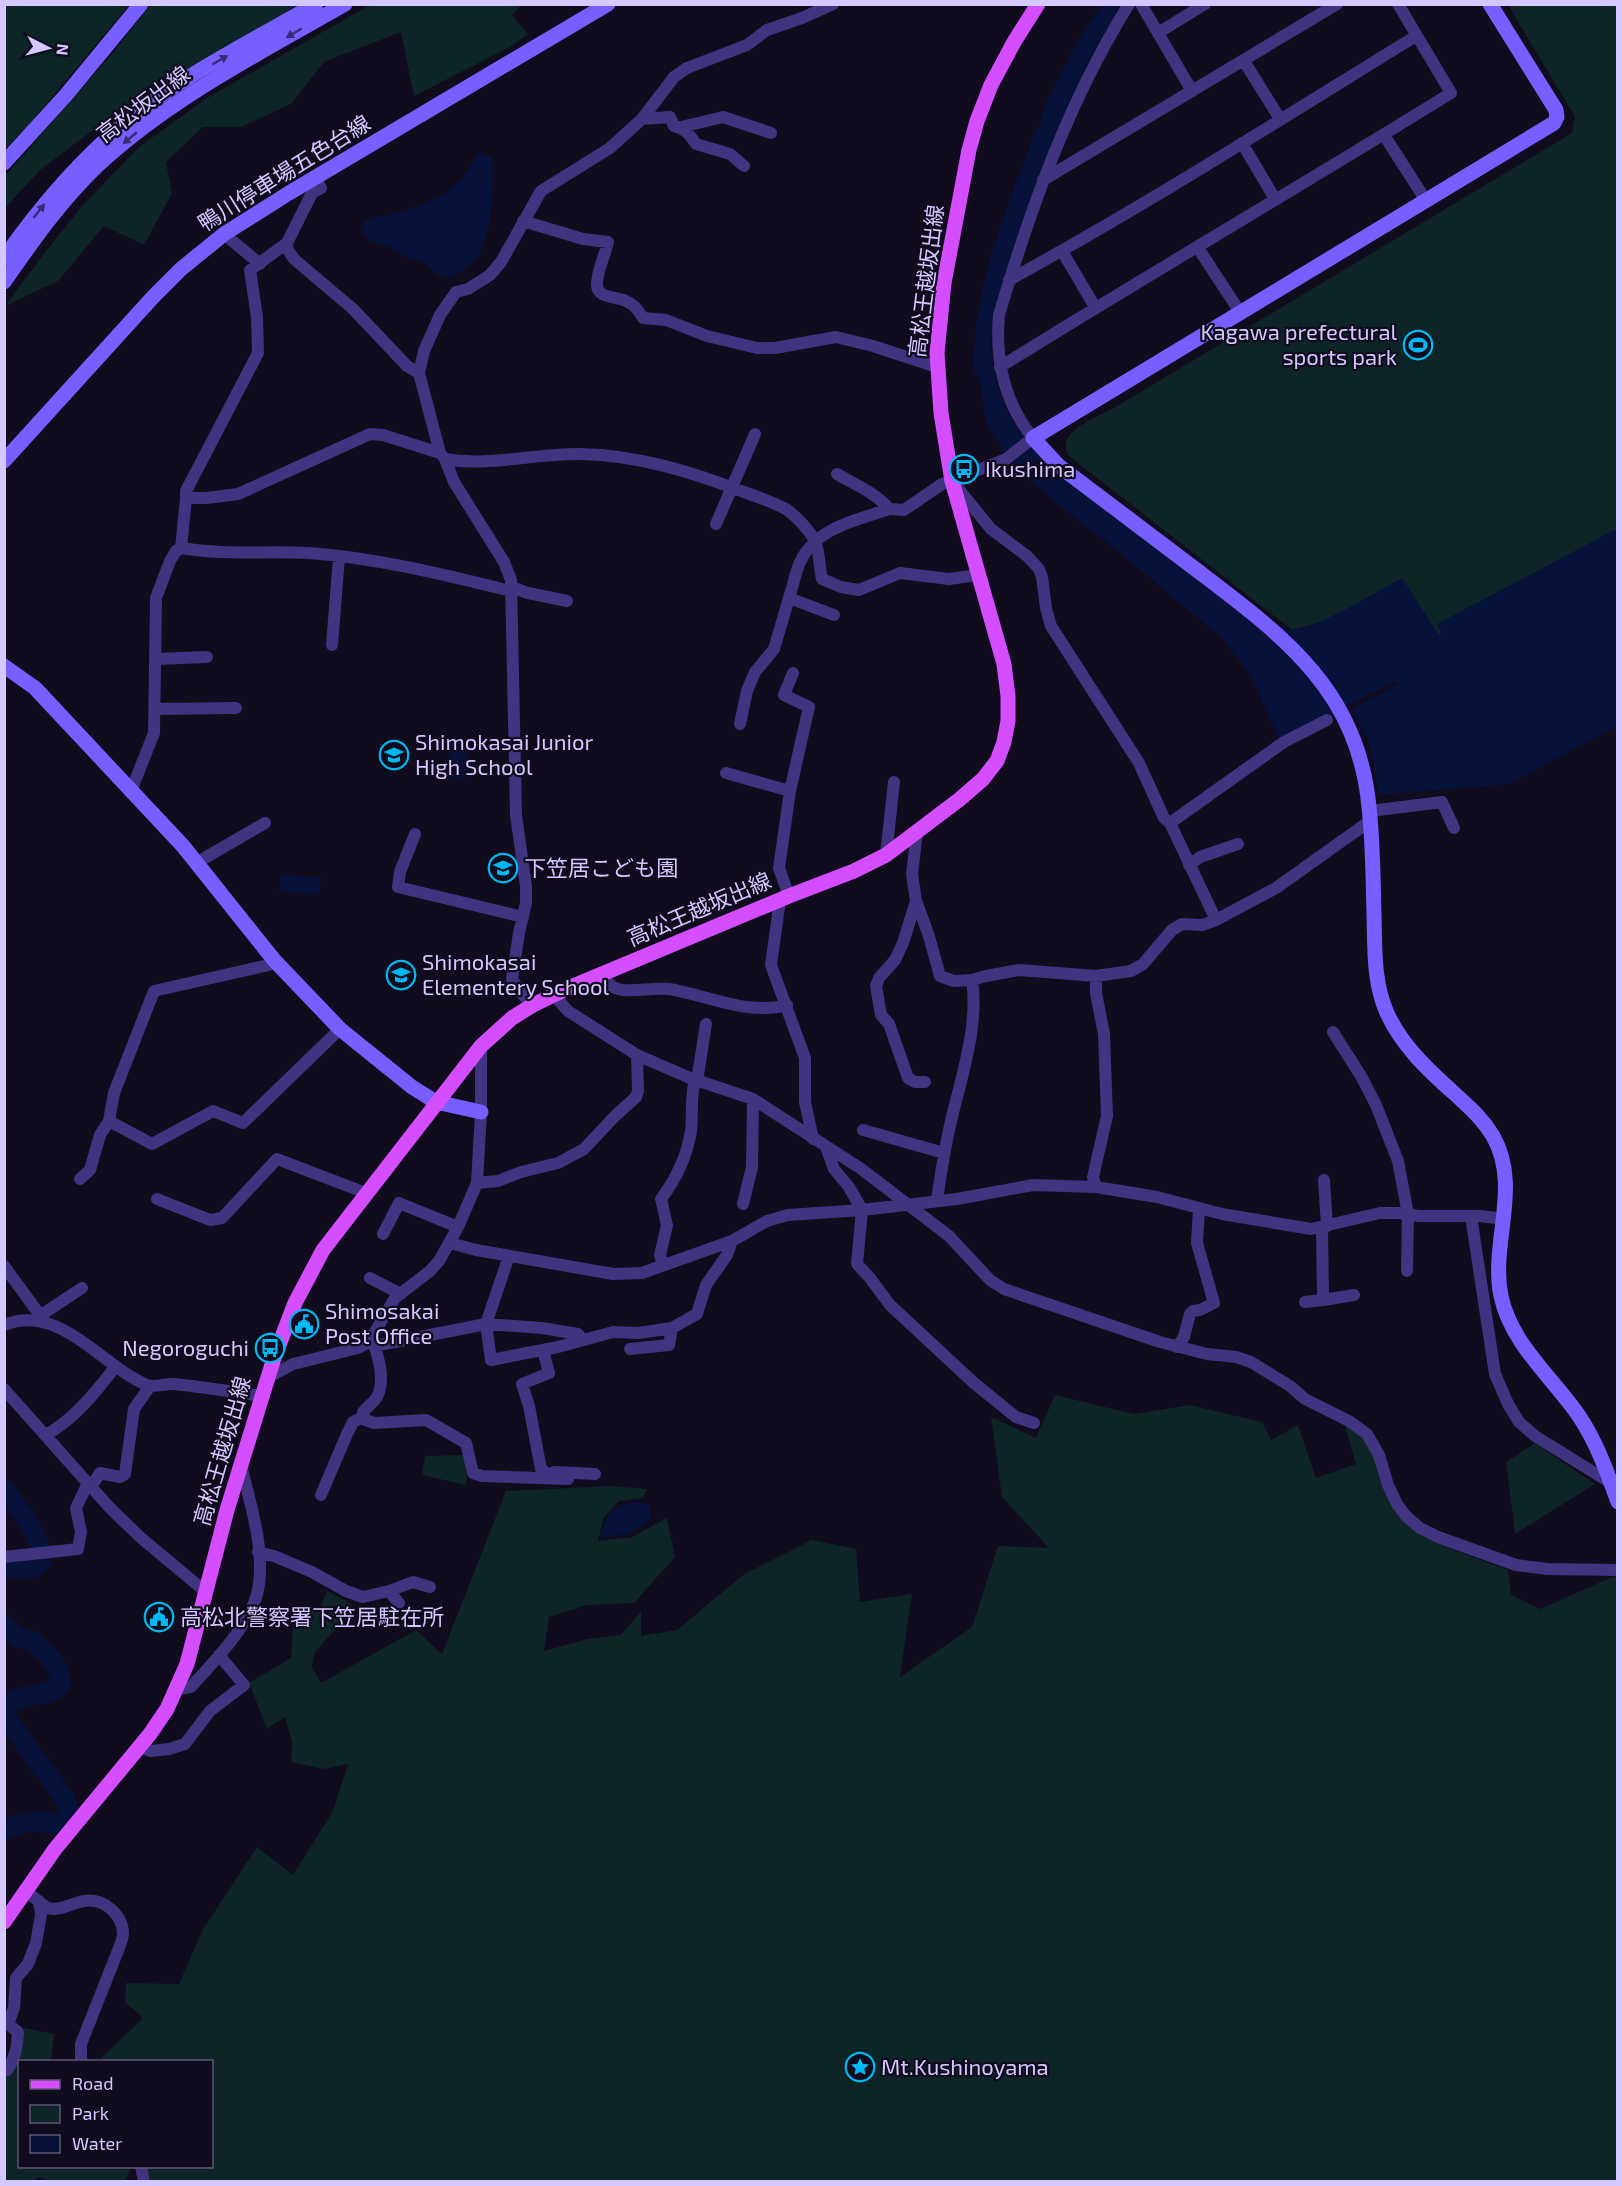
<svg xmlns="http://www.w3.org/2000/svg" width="1622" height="2186" font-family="'Exo 2','Noto Sans JP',sans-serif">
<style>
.green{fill:#0d2527}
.water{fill:#06123a}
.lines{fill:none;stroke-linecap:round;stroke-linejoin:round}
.river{stroke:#06123a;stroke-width:20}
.street{stroke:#40337f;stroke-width:12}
.secondary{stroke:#775eff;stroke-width:15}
.primary{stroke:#d44eff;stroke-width:15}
.oneway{fill:#392c77}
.labels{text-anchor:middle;stroke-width:4.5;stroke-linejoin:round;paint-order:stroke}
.street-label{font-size:22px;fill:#d5c7ff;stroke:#100b1d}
.poi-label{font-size:22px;fill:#d5c7ff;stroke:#100b1d;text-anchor:start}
</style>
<rect width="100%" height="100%" fill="#100b1d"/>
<path class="green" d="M5 5H129L28 126 5 149Z
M150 5H297L247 37 125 106 40 170 5 208V176L111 55Z
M370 5H521L512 15 528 34 510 47 414 96 401 32 324 62 291 104 241 127H203L166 162 172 193 144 245 104 226 58 281 5 306 46 251 83 205 139 147 207 98Z
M1508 5H1617V529L1438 624 1442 634 1438 635 1318 623 1292 630 1069 456C1054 432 1095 418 1112 409L1572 133 1575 117Z
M1055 1395 1134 1414 1190 1405 1262 1422 1271 1440 1298 1425 1316 1478 1356 1464 1344 1423C1350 1428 1358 1431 1363 1436 1378 1451 1380 1490 1394 1509 1415 1541 1473 1556 1508 1570L1511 1595 1540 1609 1612 1577H1617V2181H151L146 2167 212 2166V2062H83L85 2057 98 2061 143 2018 125 2002 126 1983 179 1984 202 1931 257 1847 293 1875 333 1811 348 1764 324 1769 291 1762 292 1743 285 1717 267 1729 249 1683 291 1658 295 1605 319 1610 327 1591 352 1604 334 1631 314 1653 312 1667 321 1683 416 1630 442 1654 506 1491 611 1486 647 1489 643 1498 619 1501 604 1517 598 1541 632 1537 667 1518 675 1557 634 1603 587 1605 549 1617 544 1651 587 1639 621 1635 641 1611V1636L677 1630 743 1575 812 1540 856 1549 860 1602 912 1594 900 1677 972 1627 998 1546 1049 1548 1002 1497 991 1417 1036 1438Z
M1535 1443 1595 1484 1515 1534 1506 1462Z
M464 1455 467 1468 466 1485 422 1475 425 1456Z
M24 2028 54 2034 51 2061 20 2062V2166L132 2167 125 2181H52L38 2177 34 2181H5L4 2077 20 2053Z"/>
<path class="water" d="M1102 5H1121C1077 74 1051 142 1025 219 1017 242 1010 265 1003 288 998 305 991 323 991 341 991 434 1068 482 1134 532 1172 561 1211 590 1249 619 1263 624 1276 629 1291 630 1315 630 1378 591 1402 578L1439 635 1442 633 1437 624 1617 529V726L1510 784 1379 795 1369 742 1352 709 1399 684 1397 681 1280 740 1251 677 1223 639 1104 540 1059 506 1008 459 986 423 979 375 973 372 976 323 983 287 991 256 1015 185 1050 95 1081 36Z
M478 153 492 157C494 184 493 243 472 263 466 270 456 274 448 278L437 275 425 262 407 257 387 246 372 243 362 233 365 220 412 209 446 193 462 179Z
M450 738 469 740 466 780 447 778Z
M281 874 321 878 319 895 279 891Z
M637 1502 649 1505 651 1518C633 1536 624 1534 600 1538 606 1514 611 1505 637 1502Z"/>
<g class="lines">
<path class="river" d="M4 1489C14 1503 65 1562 28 1569 20 1571 12 1567 4 1567
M4 1624 19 1638 33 1641 52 1660 60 1674 61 1684C45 1702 20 1688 4 1709
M4 1715 65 1799C80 1832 46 1821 28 1822 20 1823 12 1827 4 1830"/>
<path class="street" d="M1141 4 1192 91
M1158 33 1205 4
M1244 61 1280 119
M642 119 670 117 674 126C685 128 690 135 696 144L730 154 744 166
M681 127 723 117 771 133
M1384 135 1423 196 1424 202
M1242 143 1275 199
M315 178 321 188 312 193 287 243 288 250 294 259 353 309 407 366 419 373 424 351 440 315 456 292 468 289 490 275 501 262 541 191 610 148 642 119 674 77 687 68 747 45 767 30 802 18 833 4
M1043 180 1337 4
M523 221 583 239 608 242C605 255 597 271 597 284 596 299 617 296 626 301 634 304 639 311 643 318L666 320 707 336 757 348H775L836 337 873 346 937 367
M224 234 260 264
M1198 248 1240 312
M1062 251 1095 307
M1009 280C1148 204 1281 119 1416 36
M1000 367C1149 274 1301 186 1451 93L1398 4
M419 373 440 453 445 459C491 467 535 453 581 454 637 455 692 472 744 492 758 497 773 502 786 509 796 516 808 529 814 539 820 550 819 567 822 579L841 587 859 590 900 573 949 579 978 575
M445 459 454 482 504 562 511 580 516 815 526 886V903L519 933 512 979 522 994 533 1005
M837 474C854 484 876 493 889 509L904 510 942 484 1006 459 1033 438C1004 402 995 360 999 315 1031 207 1069 100 1129 4
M952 481 991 529 1027 556 1039 569 1042 577 1046 608 1051 626 1139 763 1164 818 1170 823 1216 920
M186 498V491L258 353 257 317 250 270 287 243
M716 524 755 434
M181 548C221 555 268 551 309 553 378 558 445 575 511 591
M511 587 528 593 567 601
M834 615 789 598C793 587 795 573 800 562 817 527 855 521 889 509
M332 645 339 557
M156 659 207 657
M155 709 236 708
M740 724 747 691 755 672 774 649 789 598
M726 773 790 791
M131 791 154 733 156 598 170 561 176 551 181 548 186 498H207L238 494 370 434 383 435 440 453
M1370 811 1442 802 1454 828
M1170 823 1284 742 1327 720
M917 832 912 874 916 901 928 933 940 976 954 981 972 980
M415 834 400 872 398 887 523 917
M886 855 894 782
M196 863 265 823
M1189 865 1200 857 1238 844
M789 896 779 868 790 791 809 707 784 695 793 673
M780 900 771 965 805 1058V1102L813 1139
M916 901 903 943 895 960 879 978 876 986 881 1015 889 1024 908 1078 915 1082H925
M602 974C606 981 610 987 618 989 632 993 654 987 669 989 707 995 748 1016 787 1005
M1096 976V993L1104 1034 1107 1116 1093 1177 1096 1187 1157 1197 1222 1214 1311 1229 1380 1213H1400L1419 1216H1480L1504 1219
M554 995 568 1011 637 1055 690 1078 753 1099 860 1168 949 1236 990 1280 1004 1289 1160 1342 1207 1354 1236 1357 1251 1362 1290 1386 1305 1399 1349 1421 1367 1434 1379 1455 1388 1485 1397 1504 1406 1516 1420 1528 1438 1537 1516 1565 1547 1569 1618 1570
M1333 1032 1361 1076 1376 1105 1398 1161 1408 1214 1407 1271
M697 1081 706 1024
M109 1121 114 1093 154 991 269 965 274 960
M863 1130 944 1153
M826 1147 834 1169 849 1187 862 1210 857 1264 870 1278 890 1305 974 1383 1016 1417 1034 1423
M80 1179 90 1170 100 1135 109 1121 152 1144 213 1111 243 1123 340 1029
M1324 1180 1327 1226
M477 1183 498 1181 521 1172 558 1163 584 1149 615 1116 636 1097 638 1091 637 1055
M157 1199 210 1220 222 1218 277 1159 366 1193
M937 1200C941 1172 945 1145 952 1117 962 1075 979 1024 972 980L986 976 1019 970 1096 976 1131 971 1143 964 1172 930 1182 924 1202 925 1216 920 1276 888 1370 821
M743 1204 752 1167 753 1099
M1471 1216 1495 1374 1508 1404 1519 1422 1535 1436 1611 1483
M383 1234 399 1203 458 1227
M450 1243 476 1250 613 1274 642 1273 732 1241 767 1221 788 1215 862 1210 957 1199 1033 1185 1096 1187
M509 1256 486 1324 491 1360 558 1347 613 1332 638 1333 672 1328
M663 1265 660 1255 667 1225 661 1199C676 1179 687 1156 691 1131 693 1114 690 1097 695 1080
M4 1266 45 1322
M370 1278 401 1294
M1323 1300 1354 1295
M1305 1302 1323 1300 1322 1227
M41 1315 82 1288
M4 1325C59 1302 101 1366 147 1385 155 1388 166 1383 174 1384 203 1387 233 1392 262 1396
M372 1338C378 1356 386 1379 377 1397 374 1402 367 1407 363 1412V1419L374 1423 426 1420 466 1443 473 1473 482 1476 568 1479
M374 1346 486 1324 542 1328 578 1334 583 1340
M1177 1347 1184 1337 1190 1314 1193 1311 1200 1310 1214 1303 1197 1243 1199 1208
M630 1349 669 1345 672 1328 697 1314 706 1285 727 1255 732 1241
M543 1350 549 1373 522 1384 529 1406 541 1469 544 1471 546 1478
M267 1378 293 1364 358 1348 369 1342 395 1298 430 1271 439 1261 458 1227 477 1183 481 1112V1046
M4 1389 110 1508 140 1537 207 1593
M45 1435C72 1422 97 1391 115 1367
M554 1472 595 1474
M91 1487 100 1473 120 1477 125 1474 134 1409 150 1386
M321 1495 347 1434 353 1422 363 1417
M258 1552 274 1556 312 1572 346 1591 363 1597 389 1591 399 1603
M4 1557 78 1549 81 1532 76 1508 88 1483
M389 1591 413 1582 430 1587
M177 1689 191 1687C215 1660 255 1621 259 1584 264 1545 250 1503 241 1465
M140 1747 151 1751 169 1749 185 1744 210 1711 244 1685 219 1655
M25 1890C32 1895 40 1904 48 1908 60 1912 73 1902 85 1901 104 1898 123 1915 123 1934 123 1939 120 1944 119 1948L81 2044V2062
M4 2069 7 2070C16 2057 17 2047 18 2032L8 2024 14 2008 16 1978 28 1964 36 1943 41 1915 39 1901
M141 2166 144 2182"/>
<path class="secondary" d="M1490 4 1556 110 1557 117 1554 123 1033 438 1059 466C1104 500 1149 534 1194 568 1282 635 1358 689 1369 807 1373 843 1373 878 1374 914 1375 947 1373 982 1387 1013 1402 1046 1428 1070 1455 1094 1469 1107 1483 1119 1493 1136 1522 1187 1490 1243 1501 1296 1511 1344 1553 1378 1579 1416 1597 1443 1607 1472 1618 1502
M4 163 66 95 141 4
M4 258C39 208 79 161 126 122 183 75 252 41 316 4
M4 282C33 240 62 199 99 164 172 97 260 53 345 4
M4 461 153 297 181 269 224 234 289 193 608 4
M4 666 35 688 183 846 274 960 340 1029 412 1087 436 1102 481 1112"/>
<path class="primary" d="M4 1922 55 1849 150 1734 167 1709 187 1664 227 1510 274 1358 295 1303 323 1250 481 1046 512 1018 533 1005 566 989 789 896 854 871 886 855 960 799 983 779 997 761 1004 742 1008 721V696L1004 664 952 481 941 413 937 353 944 283 969 150 977 121 991 85 1014 42 1038 4"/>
</g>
<defs><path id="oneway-solid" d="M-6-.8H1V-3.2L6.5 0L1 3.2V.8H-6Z" transform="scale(1.5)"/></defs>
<g class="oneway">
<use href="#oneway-solid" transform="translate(294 33) rotate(150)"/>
<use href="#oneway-solid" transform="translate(220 60) rotate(-30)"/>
<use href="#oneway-solid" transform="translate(130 138) rotate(140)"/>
<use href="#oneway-solid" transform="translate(39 211) rotate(-52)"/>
</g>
<defs>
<g id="stadium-ring" transform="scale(1.5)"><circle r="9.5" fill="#100b1d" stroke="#00b9f2" stroke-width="1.5"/><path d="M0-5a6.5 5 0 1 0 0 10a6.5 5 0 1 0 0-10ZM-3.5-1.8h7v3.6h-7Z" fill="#00b9f2"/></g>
<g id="bus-ring" transform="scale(1.5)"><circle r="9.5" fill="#100b1d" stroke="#00b9f2" stroke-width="1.5"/><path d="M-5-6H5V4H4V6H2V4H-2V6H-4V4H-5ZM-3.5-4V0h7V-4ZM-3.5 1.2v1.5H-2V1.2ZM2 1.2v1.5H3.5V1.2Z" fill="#00b9f2"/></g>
<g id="school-ring" transform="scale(1.5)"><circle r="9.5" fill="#100b1d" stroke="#00b9f2" stroke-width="1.5"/><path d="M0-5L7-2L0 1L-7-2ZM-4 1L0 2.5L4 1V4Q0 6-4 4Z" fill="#00b9f2"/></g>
<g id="civic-ring" transform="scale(1.5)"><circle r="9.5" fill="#100b1d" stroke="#00b9f2" stroke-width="1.5"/><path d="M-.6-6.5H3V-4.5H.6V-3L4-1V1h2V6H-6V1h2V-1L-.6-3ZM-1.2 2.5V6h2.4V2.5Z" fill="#00b9f2"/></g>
<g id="sight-ring" transform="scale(1.5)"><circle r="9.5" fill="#100b1d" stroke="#00b9f2" stroke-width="1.5"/><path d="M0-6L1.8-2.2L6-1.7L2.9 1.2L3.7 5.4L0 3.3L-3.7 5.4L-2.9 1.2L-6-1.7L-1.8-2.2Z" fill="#00b9f2"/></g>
</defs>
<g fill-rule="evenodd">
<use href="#stadium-ring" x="1418" y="345"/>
<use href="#bus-ring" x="964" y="469"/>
<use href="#school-ring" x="394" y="755"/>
<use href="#school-ring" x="503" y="868"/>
<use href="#school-ring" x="401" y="975"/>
<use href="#civic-ring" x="304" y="1324"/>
<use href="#bus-ring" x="270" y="1348"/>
<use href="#civic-ring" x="159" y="1617"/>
<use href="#sight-ring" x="860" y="2067"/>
</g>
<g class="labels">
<g class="street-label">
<text transform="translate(143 104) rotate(-37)" y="8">高松坂出線</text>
<text transform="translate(284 173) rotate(-32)" y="8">鴨川停車場五色台線</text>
<text transform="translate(926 281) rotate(-83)" y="8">高松王越坂出線</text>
<text transform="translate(699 909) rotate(-23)" y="8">高松王越坂出線</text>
<text transform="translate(222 1451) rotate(-74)" y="8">高松王越坂出線</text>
</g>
<g class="poi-label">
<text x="1397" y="340" text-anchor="end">Kagawa prefectural<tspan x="1397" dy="25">sports park</tspan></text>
<text x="985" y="477">Ikushima</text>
<text x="415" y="750">Shimokasai Junior<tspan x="415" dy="25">High School</tspan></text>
<text x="524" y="876">下笠居こども園</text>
<text x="422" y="970">Shimokasai<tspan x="422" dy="25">Elementery School</tspan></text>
<text x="325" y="1319">Shimosakai<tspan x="325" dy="25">Post Office</tspan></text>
<text x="249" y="1356" text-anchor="end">Negoroguchi</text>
<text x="180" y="1625">高松北警察署下笠居駐在所</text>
<text x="881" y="2075">Mt.Kushinoyama</text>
</g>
</g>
<rect width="1622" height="2186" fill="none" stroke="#d5c7ff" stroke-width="12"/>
<rect x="18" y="2060" width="195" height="108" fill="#100b1d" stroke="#5f5677" stroke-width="1.5"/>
<rect x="30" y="2080" width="30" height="9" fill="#d44eff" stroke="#5f5677" stroke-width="1.5"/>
<text x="72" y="2090" font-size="18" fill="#d5c7ff">Road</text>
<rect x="30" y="2105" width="30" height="18" fill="#0d2527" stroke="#5f5677" stroke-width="1.5"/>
<text x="72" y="2120" font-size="18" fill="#d5c7ff">Park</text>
<rect x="30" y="2135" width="30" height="18" fill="#06123a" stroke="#5f5677" stroke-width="1.5"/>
<text x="72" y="2150" font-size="18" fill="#d5c7ff">Water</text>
<g transform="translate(48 48) rotate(96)" stroke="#100b1d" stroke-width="4.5" paint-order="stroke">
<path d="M0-4.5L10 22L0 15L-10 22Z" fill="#d5c7ff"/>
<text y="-9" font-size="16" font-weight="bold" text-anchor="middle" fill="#d5c7ff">N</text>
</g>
</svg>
